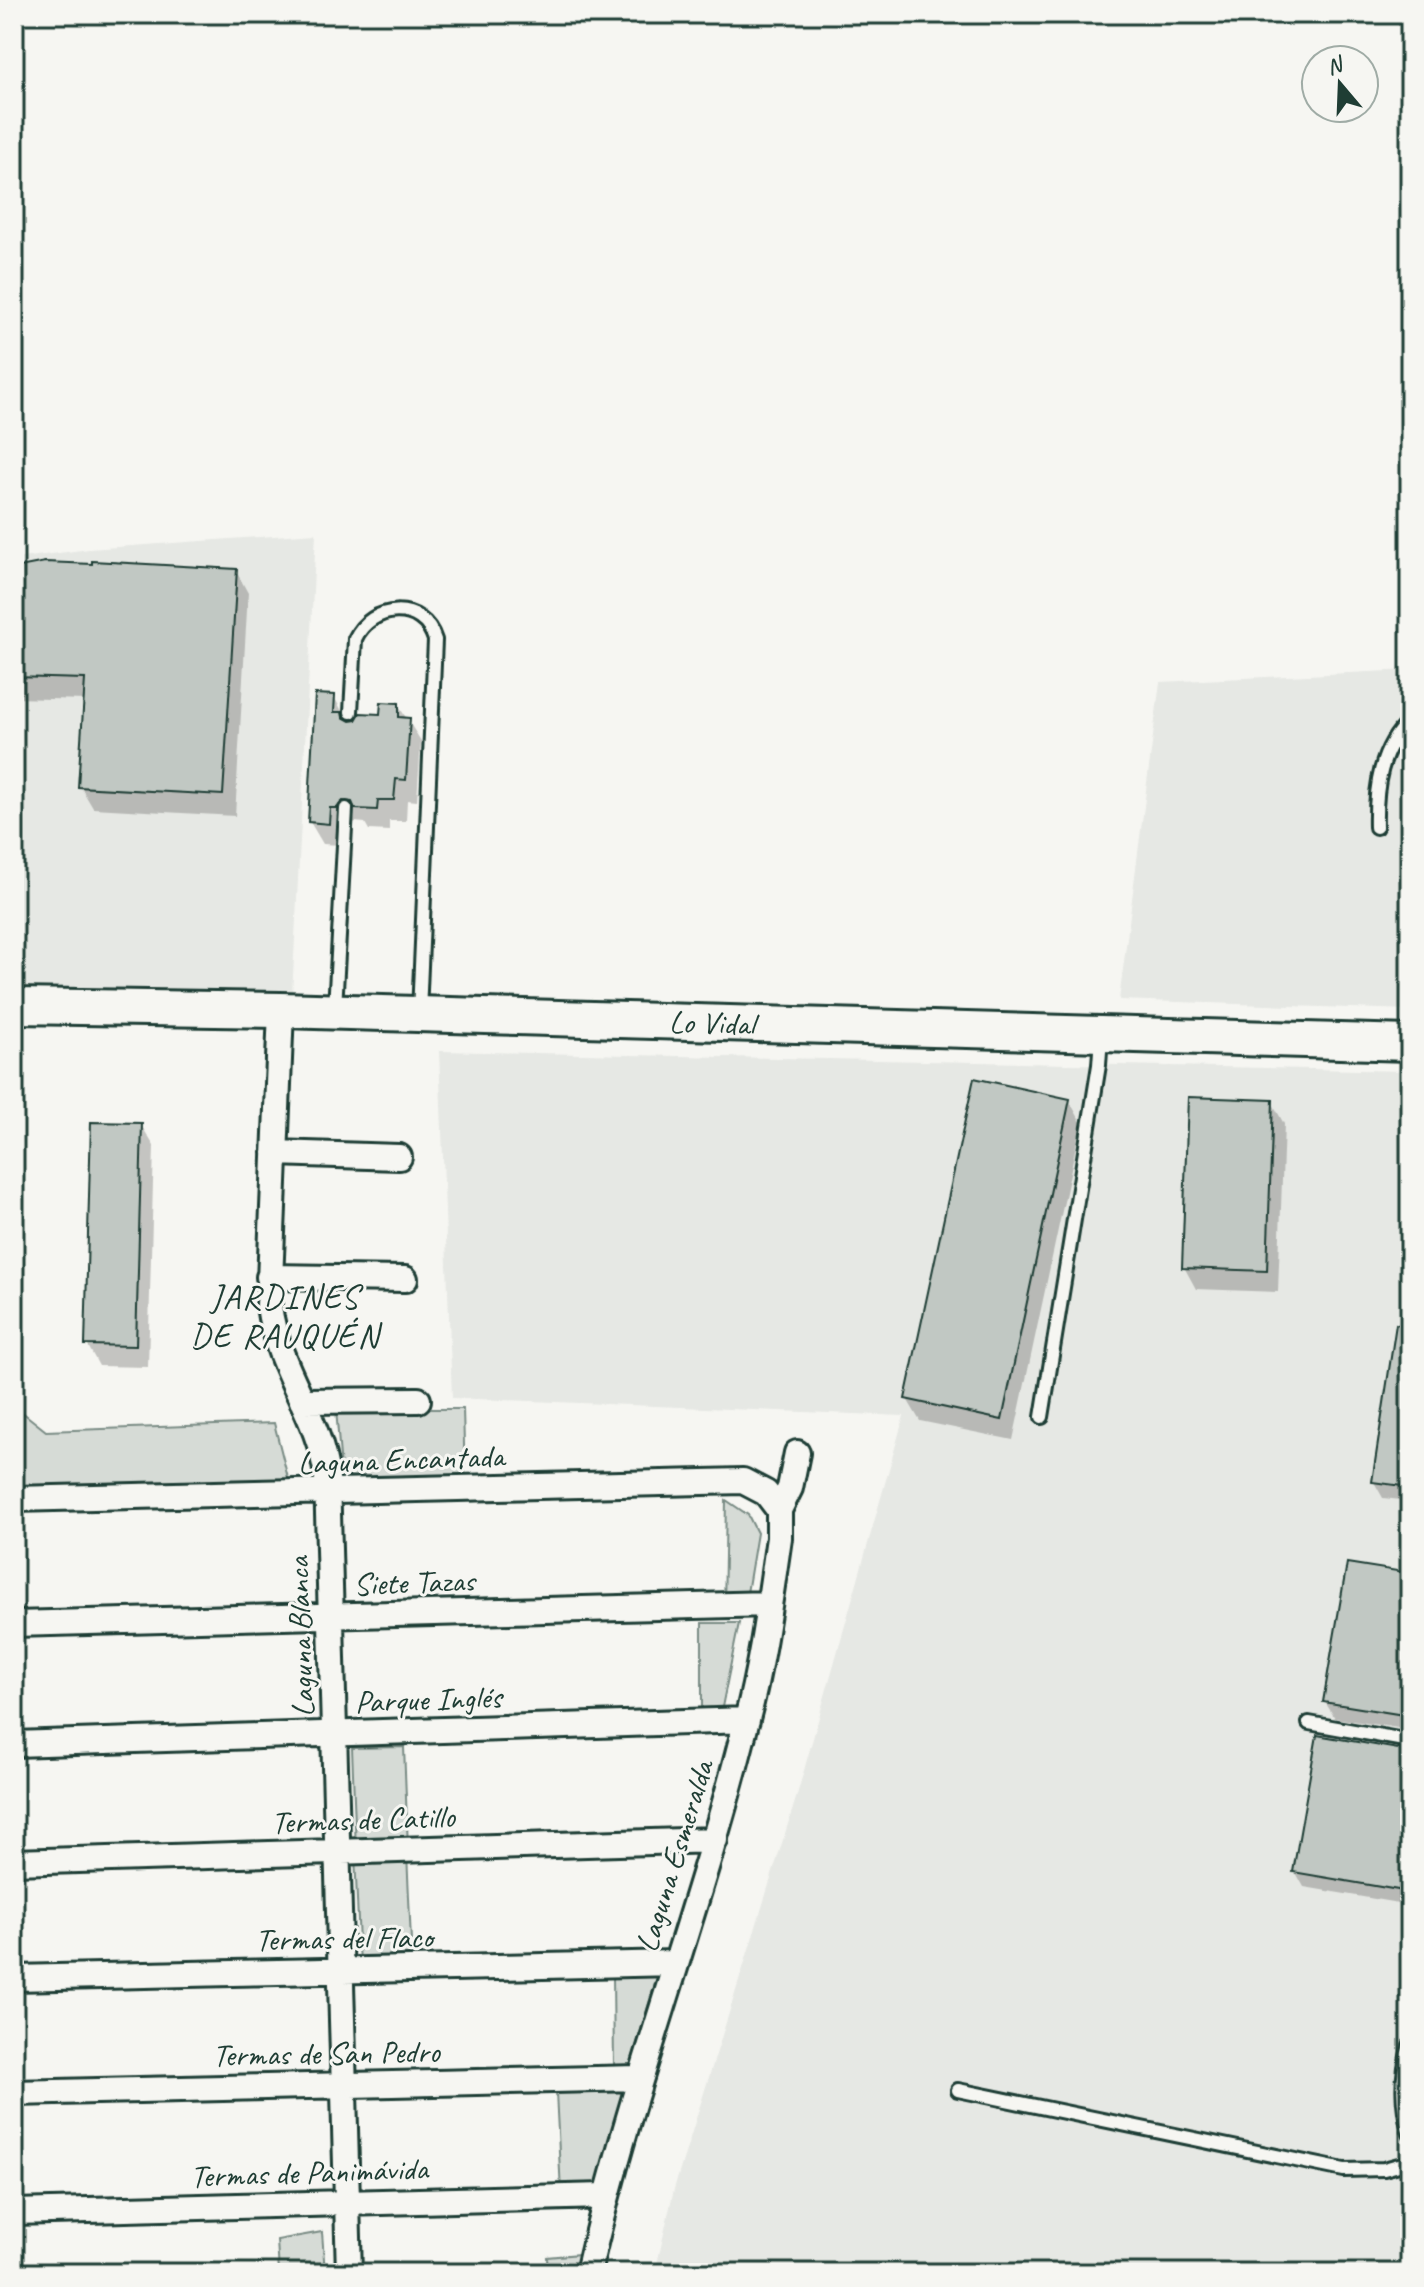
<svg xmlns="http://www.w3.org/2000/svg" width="1424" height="2287" font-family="Caveat,sans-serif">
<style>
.built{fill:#e6e8e4}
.green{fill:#d6dbd6;stroke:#7a8c85;stroke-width:2}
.shadow{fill:#0003}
.building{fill:#c1c8c3;stroke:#1f3d34;stroke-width:2}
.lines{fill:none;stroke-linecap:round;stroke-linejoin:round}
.lane-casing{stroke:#1f3d34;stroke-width:18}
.street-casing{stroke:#1f3d34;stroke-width:30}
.secondary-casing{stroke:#1f3d34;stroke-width:40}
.lane{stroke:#f6f6f2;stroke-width:12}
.street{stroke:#f6f6f2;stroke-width:24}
.secondary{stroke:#f6f6f2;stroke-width:34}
.labels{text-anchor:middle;stroke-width:6;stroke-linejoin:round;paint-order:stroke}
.street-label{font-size:32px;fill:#1f3d34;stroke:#f6f6f2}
.neighbourhood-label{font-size:34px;letter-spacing:2px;fill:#1f3d34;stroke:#f6f6f2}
</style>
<rect width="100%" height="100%" fill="#f6f6f2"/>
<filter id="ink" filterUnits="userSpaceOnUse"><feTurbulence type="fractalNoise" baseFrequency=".0125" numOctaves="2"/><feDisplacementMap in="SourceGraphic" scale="16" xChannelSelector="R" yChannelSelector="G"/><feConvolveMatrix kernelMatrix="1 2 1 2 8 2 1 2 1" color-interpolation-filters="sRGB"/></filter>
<g filter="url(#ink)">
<path class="built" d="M316 533 292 995 14 989V559L89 549Z
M1410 670V1010L1119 1000 1160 682Z
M439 1051 1410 1071V2273H655L674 2189 797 1795 904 1416 452 1398Z"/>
<path class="green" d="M14 1372 22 1412 46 1431 274 1423 290 1486 14 1490Z
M336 1409H463L465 1480 342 1481Z
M726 1500 748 1515 757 1533 744 1611H724Z
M702 1623H739L718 1727 702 1726Z
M404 1747 408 1848 356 1850 352 1748Z
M407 1854 412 1963 360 1965 355 1855Z
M658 1973 630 2067H614L613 1975Z
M628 2088 598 2190 561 2192 556 2092Z
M322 2232 325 2273H279L277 2240Z
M580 2254 573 2273H548L547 2257Z"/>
<path class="shadow" d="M14 14H24L14 79Z
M94 566 236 571 248 593 235 816 93 808 80 786 86 700 14 698V570Z
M334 697 349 723 382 716 398 705 421 741 417 801 407 800 406 821H389V831L369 830 365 823 355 822 340 845 323 844 310 822Z
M1069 1100 1081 1122 1013 1440 920 1421 907 1399Z
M1272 1102 1284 1124 1278 1292 1196 1289 1184 1267Z
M141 1125 154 1146 148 1367 99 1366 87 1344Z
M1410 1328V1501L1383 1498 1374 1482Z
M1410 1575V1730L1335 1718 1325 1702Z
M1410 1753V1905L1304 1887 1295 1871Z
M1083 2267 1115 2273H1082Z"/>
<path class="building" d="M92 561 237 569 223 795 78 787 85 679 14 677V568L45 562 92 564Z
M315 694 335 695 334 712H342L343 717 350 721 356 720 360 713 380 714 381 702 399 703V717L410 718 406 780 396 779 394 800H378L377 810 355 809 352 802 343 801 337 808H330L329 824 308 822Z
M974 1078 1070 1099 1002 1420 905 1399Z
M1188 1097 1273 1100 1267 1271 1182 1268Z
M91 1122 142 1123 136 1346 85 1345Z
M1396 1324 1410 1326V1487L1372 1482Z
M1347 1563 1410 1573V1716L1323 1702Z
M1317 1735 1410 1751V1892L1293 1872Z"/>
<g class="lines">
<g class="lane-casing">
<path id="lane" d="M351 712 355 639C371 604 423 600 435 640L419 1013
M1376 827C1375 788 1380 748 1410 720
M335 1008 346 809
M1042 1417 1099 1065 1101 1037
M1309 1723 1410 1741
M1410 2045C1401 2075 1401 2104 1410 2134
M958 2090 1344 2170 1384 2169 1410 2162"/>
</g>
<g class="street-casing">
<path id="street" d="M281 1010 269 1306C278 1372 319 1414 327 1477L349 2273
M275 1153 399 1157
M269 1277 405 1279
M302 1401 418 1400
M14 1499 743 1481 766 1493 779 1510
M14 1624 769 1604
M14 1744 747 1720
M14 1862 715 1840
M14 1978 676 1963
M14 2093 639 2078
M14 2212 605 2196
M588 2273C630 2087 700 1909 746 1723 762 1663 770 1599 779 1538V1510L790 1488 797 1453"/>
</g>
<g class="secondary-casing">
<g id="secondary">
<path id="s1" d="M14 1006 281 1010 1410 1043"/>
</g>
</g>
<use href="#lane" class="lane"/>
<use href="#street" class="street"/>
<use href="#secondary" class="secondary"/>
</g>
</g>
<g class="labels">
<g class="street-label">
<text dy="11" stroke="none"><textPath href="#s1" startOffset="698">Lo Vidal</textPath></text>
<text transform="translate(401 1459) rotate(-2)" y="11">Laguna Encantada</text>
<text transform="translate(414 1582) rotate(-2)" y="11">Siete Tazas</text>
<text transform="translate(300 1637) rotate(-92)" y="11">Laguna Blanca</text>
<text transform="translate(428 1699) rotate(-2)" y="11">Parque Inglés</text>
<text transform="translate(363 1819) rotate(-2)" y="11">Termas de Catillo</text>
<text transform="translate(674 1856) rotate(-73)" y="11">Laguna Esmeralda</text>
<text transform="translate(344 1938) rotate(-1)" y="11">Termas del Flaco</text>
<text transform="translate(326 2053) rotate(-1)" y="11">Termas de San Pedro</text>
<text transform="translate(309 2172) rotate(-2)" y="11">Termas de Panimávida</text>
</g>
<g class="neighbourhood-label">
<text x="285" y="1308">JARDINES<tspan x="285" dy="39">DE RAUQUÉN</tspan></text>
</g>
</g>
<rect width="1424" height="2287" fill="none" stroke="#f6f6f2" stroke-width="48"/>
<rect x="24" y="24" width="1376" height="2239" fill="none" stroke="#1f3d34" stroke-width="3" filter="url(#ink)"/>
<g transform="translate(1340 84) rotate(341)"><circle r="38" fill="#f6f6f2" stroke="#a0aca6" stroke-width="2"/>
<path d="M0-6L14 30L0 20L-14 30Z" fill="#1f3d34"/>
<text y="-12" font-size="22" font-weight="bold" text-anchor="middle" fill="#1f3d34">N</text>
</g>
</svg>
